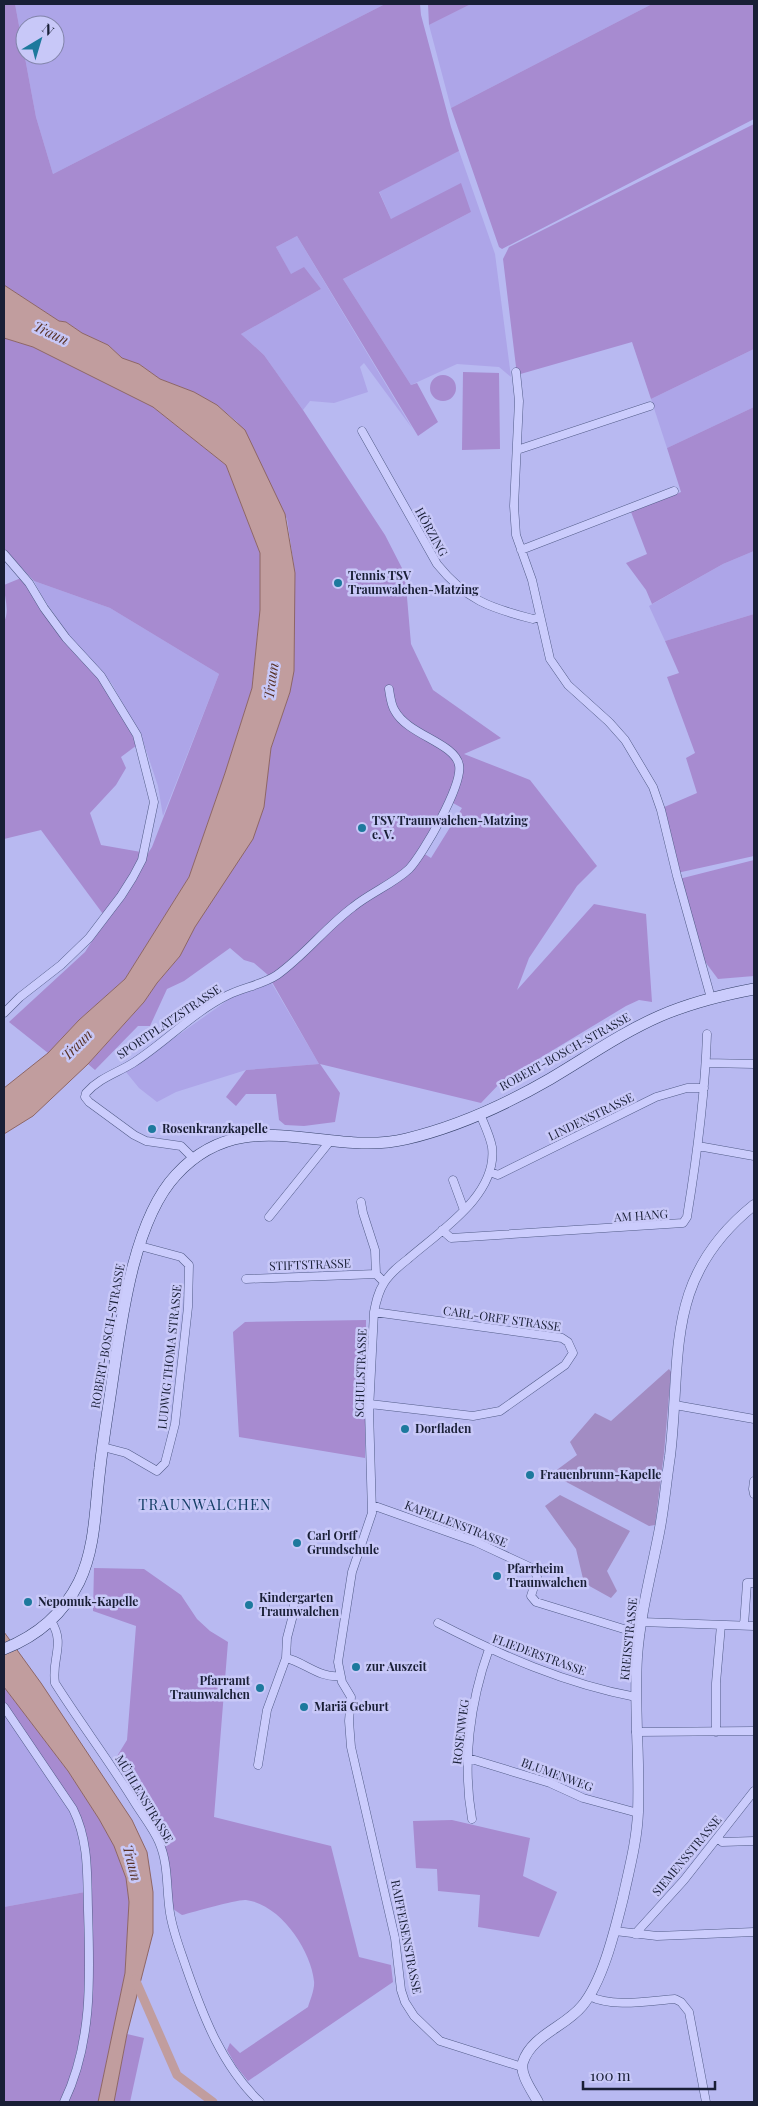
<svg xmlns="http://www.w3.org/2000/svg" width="758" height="2106" font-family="'Playfair Display',serif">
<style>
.farmland{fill:#ada5e8;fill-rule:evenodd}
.green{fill:#a78bd0;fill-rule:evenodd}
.cemetery{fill:#a28cc3}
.water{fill:#c19d9e;stroke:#8e6665}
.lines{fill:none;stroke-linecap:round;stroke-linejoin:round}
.canal{stroke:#c19d9e;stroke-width:9}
.minor-casing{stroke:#525c88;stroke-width:9}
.tertiary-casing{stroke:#525c88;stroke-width:11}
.secondary-casing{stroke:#35416a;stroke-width:12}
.minor{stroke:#cbccfc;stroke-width:8}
.tertiary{stroke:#cbccfc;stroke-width:10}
.secondary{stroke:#cbccfc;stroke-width:11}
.poi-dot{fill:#1d799d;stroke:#c8c8f8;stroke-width:2}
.labels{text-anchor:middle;stroke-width:5;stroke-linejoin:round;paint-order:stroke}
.street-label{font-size:12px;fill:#191f36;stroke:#c8c8f8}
.poi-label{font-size:12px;font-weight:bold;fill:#191f36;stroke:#c8c8f8;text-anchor:start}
.water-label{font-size:14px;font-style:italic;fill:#573126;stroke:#c8c8f8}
.quarter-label{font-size:15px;letter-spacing:1px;fill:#143e66;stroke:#c8c8f8}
</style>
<rect width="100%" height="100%" fill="#b8b9f1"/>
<path class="farmland" d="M15 4H385L53 174 36 117ZM25 25H55V55H25Z
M471 4H652L451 108 429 25Z
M459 151 495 254 511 377 499 367 457 364 411 385 343 279 471 212 391 219 379 191Z
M297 236 337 303 412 428 364 363 360 367 368 392 334 403 310 401 303 410 264 355 241 334 321 289 291 275 276 247Z
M754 349V407L667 448 651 399Z
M754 551V614L665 641 649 606 723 564Z
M34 581 110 608 219 674 163 816 158 786 142 738 112 684 68 634 43 598Z
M271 982 319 1064 246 1070 176 1092 157 1102 139 1088 126 1072 235 995Z
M4 1712 68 1808 77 1824 82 1839 85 1892 4 1907Z"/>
<path class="green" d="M4 4H15L36 117 53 174 385 4H420L421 15 451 127 459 151 379 192 391 219 461 183 471 212 343 279 411 385 417 383 438 422 418 436 297 236 276 247 291 274 304 267 321 289 241 334 264 355 303 410 385 535 405 574 411 644 433 690 501 738 464 754 530 780 597 866 577 886 529 958 517 990 594 904 646 914 652 1002 639 1000 626 1006 502 1081 481 1103 320 1064 340 1093 335 1122 304 1126 285 1125 279 1120 276 1094H246L236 1106 226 1097 246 1070 319 1064 268 975 254 963 244 960 230 948 184 981 167 989 150 1026H138L95 1070 88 1064 144 1002 157 983 180 956 266 787 271 748 290 692 295 573 287 519 237 422 217 405 194 392 160 379 139 364 122 358 108 345 82 333 66 322 59 321 4 285ZM453 803 462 808 431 858 423 853Z
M428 4H471L429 25Z
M652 4H754V119L502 249 499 247 451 108Z
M754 124V349L651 399 632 342 517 375 503 259 509 247Z
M4 338 33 347 153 407 226 465 260 553V610L252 688 225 773 189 877 125 979 79 1020 48 1053 9 1022 85 952 152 847 219 674 110 608 34 581 4 549Z
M463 372 499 373 500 449 462 450Z
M430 388a13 13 0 1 1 26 0a13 13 0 1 1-26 0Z
M754 407V551L723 564 652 604 646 590 626 563 647 554 631 512 681 492 667 448Z
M21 578 41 610 99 678 121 711 137 745 121 757 126 768 116 785 90 813 101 845 141 852C134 876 118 894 103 914L41 830 4 839V622C10 610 4 597 4 585Z
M754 614V856L677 873 662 808 697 793 686 758 695 753 667 677 679 673 665 641Z
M754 860V976L718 979 706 963 701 961 679 879Z
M366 1320 365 1458 239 1437 233 1332 245 1322Z
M94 1568 144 1569 181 1595 197 1619 210 1631 228 1642 214 1817 331 1846 359 1957 391 1965 393 1982 248 2081 236 2066 227 2050 230 2043 240 2053 308 2007C310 2000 315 1989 314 1981 311 1950 280 1904 246 1900 237 1899 194 1912 182 1915L173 1909 169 1863 162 1839 114 1761 127 1740 136 1626 93 1611Z
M4 1687 68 1771 99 1819 114 1846 126 1878 129 1902 125 1973 98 2102H67L91 2005 93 1974 89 1852 82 1822 4 1704Z
M452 1820 530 1838 523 1876 557 1892 539 1937 478 1927 480 1895 438 1891 437 1869 416 1868 413 1821Z
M85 1892C86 1919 89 1947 88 1974 86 2018 76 2061 62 2102H4V1907Z
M127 2034 144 2038 130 2102H114Z"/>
<path class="cemetery" d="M669 1369 671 1372 664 1453 655 1525 649 1526 557 1477 554 1472 577 1455 570 1442 595 1413 611 1421Z
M560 1495 630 1531 607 1571 617 1591 611 1598 584 1583 576 1549 545 1506Z"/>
<path class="water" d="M4 285 59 321 66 322 82 333 108 345 122 358 139 364 160 379 194 392 217 405 245 430 285 514 295 573 294 671 290 692 271 748 264 807 253 839 195 927 180 956 157 983 144 1002 88 1064 33 1116 4 1134V1088L48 1053 79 1020 125 979 189 877 225 773 252 688 260 610V553L226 465 153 407 33 347 4 338Z
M4 1632 41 1683 132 1820 147 1852 153 1892V1933L127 2034 114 2102H98L125 1973 129 1902 126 1878 114 1846 99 1819 68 1771 4 1687Z"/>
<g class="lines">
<path class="canal" d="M135 1979 177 2075 213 2102"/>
<g class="minor-casing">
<path id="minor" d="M516 372 519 401 514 506 516 535 532 580 550 659 568 685 609 722 625 740 653 787 661 810 677 876 711 998
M362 431 437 564C466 600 490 608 533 619L540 617
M517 450 650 406
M521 550 674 491
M4 554 29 583 44 608 66 638 101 676 137 735 154 802 142 860 133 877 121 896 89 938 61 965 20 997 4 1013
M706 1063 754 1064
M480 1114C484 1124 490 1136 492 1147 498 1195 440 1231 408 1259 399 1266 390 1273 384 1283 378 1292 376 1302 374 1312L369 1410 372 1513 352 1572 338 1662 342 1682 351 1697 349 1721 351 1747 395 1938 401 1990 405 2002 414 2016 440 2041 522 2067
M698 1146 754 1156
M194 1159 181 1146 146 1141 134 1135 89 1102 85 1097 86 1093C99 1078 117 1073 133 1063 166 1042 193 1012 228 995 244 987 262 985 277 975 305 955 326 927 353 907 370 893 393 884 409 869 423 854 463 785 459 765 455 743 408 735 395 711 391 705 390 696 389 689
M490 1172 498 1175 656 1097 687 1088H704
M453 1180 464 1210
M361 1202 363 1213 375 1250 376 1274 384 1282
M269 1217 331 1140
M442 1230 451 1238 683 1223 687 1217C697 1156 705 1096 707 1034
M246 1279 376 1274
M370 1404 473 1416 500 1411 565 1365 573 1353 568 1342 562 1338 374 1312
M675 1405 754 1419
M103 1447 126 1453 157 1471 165 1463 175 1424 188 1307 189 1265 181 1257 140 1246
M754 1481 753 1489 754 1494
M372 1505 476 1542 534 1569 537 1577 531 1596 536 1602 640 1634
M51 1621C66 1644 51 1659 55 1683 81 1724 110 1762 135 1803 143 1816 153 1828 159 1842 169 1865 166 1889 170 1913 173 1932 180 1949 186 1967 203 2016 222 2066 260 2102
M641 1622 754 1626
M438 1623C500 1655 566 1684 636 1697
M744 1625 747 1583H754
M286 1658C304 1662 321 1679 340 1676
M4 1707 73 1809C89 1841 87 1875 88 1910 90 1975 93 2042 64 2102
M636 1732 754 1731
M716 1732V1683L721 1625
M468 1758 550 1783 583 1798 638 1813
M258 1765 267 1710 286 1658 287 1638 293 1615 294 1599
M472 1819C462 1763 470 1702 489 1649
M718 1838 722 1842 754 1841
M615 1931 657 1936 754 1932
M635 1934 684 1880 754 1791
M589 1996C613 2008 648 2001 675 1999L681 2002 689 2012 706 2102"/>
</g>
<g class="tertiary-casing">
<path id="tertiary" d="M538 2102C533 2092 519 2074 523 2062 532 2035 565 2027 582 2006 603 1981 615 1930 623 1898 629 1870 637 1841 638 1812 640 1760 634 1709 637 1657 640 1615 651 1574 659 1533 664 1508 666 1482 670 1456 682 1354 663 1278 754 1205"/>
</g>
<g class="secondary-casing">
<path id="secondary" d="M4 1649C37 1636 63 1614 79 1582 96 1547 95 1506 100 1468 103 1440 108 1411 112 1383 121 1322 133 1221 176 1175 244 1100 326 1158 406 1139 457 1127 505 1105 550 1079 586 1058 621 1033 660 1016 690 1003 722 995 754 989"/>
</g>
<use href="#minor" class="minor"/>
<use href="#tertiary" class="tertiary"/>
<use href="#secondary" class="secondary"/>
</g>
<g class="poi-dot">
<circle cx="338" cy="583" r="5"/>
<circle cx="362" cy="828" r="5"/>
<circle cx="152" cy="1129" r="5"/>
<circle cx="405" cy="1429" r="5"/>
<circle cx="530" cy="1475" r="5"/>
<circle cx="297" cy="1543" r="5"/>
<circle cx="497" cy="1576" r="5"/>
<circle cx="28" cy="1602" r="5"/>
<circle cx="249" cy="1605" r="5"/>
<circle cx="356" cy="1667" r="5"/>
<circle cx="260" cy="1688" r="5"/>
<circle cx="304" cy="1707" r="5"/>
</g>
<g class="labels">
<g class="street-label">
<text transform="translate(431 532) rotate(61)" y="4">HÖRZING</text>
<text transform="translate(169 1022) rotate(-34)" y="4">SPORTPLATZSTRASSE</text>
<text transform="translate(565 1052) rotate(-29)" y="4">ROBERT-BOSCH-STRASSE</text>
<text transform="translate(591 1117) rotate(-26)" y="4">LINDENSTRASSE</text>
<text transform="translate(641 1216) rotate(-4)" y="4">AM HANG</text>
<text transform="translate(310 1265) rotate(-2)" y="4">STIFTSTRASSE</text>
<text transform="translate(502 1319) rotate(8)" y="4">CARL-ORFF STRASSE</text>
<text transform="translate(108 1336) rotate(-80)" y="4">ROBERT-BOSCH-STRASSE</text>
<text transform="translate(170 1357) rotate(-84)" y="4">LUDWIG THOMA STRASSE</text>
<text transform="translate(361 1373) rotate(-88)" y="4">SCHULSTRASSE</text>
<text transform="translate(456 1524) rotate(21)" y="4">KAPELLENSTRASSE</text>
<text transform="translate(629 1639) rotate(-84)" y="4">KREISSTRASSE</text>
<text transform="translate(539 1655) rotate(20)" y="4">FLIEDERSTRASSE</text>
<text transform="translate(461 1732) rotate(-83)" y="4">ROSENWEG</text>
<text transform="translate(557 1775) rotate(20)" y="4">BLUMENWEG</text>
<text transform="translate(144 1799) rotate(59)" y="4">MÜHLENSTRASSE</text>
<text transform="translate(687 1856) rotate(-50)" y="4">SIEMENSSTRASSE</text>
<text transform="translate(406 1937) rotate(79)" y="4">RAIFFEISENSTRASSE</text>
</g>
<g class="poi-label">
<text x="348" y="580">Tennis TSV<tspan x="348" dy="14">Traunwalchen-Matzing</tspan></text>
<text x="372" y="825">TSV Traunwalchen-Matzing<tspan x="372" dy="14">e. V.</tspan></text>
<text x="162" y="1133">Rosenkranzkapelle</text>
<text x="415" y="1433">Dorfladen</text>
<text x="540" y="1479">Frauenbrunn-Kapelle</text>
<text x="307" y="1540">Carl Orff<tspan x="307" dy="14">Grundschule</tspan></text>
<text x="507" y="1573">Pfarrheim<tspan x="507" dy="14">Traunwalchen</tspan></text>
<text x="259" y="1602">Kindergarten<tspan x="259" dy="14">Traunwalchen</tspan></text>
<text x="38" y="1606">Nepomuk-Kapelle</text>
<text x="366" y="1671">zur Auszeit</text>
<text x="250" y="1685" text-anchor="end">Pfarramt<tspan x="250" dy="14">Traunwalchen</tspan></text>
<text x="314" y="1711">Mariä Geburt</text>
</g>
<g class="water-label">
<text transform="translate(51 333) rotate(25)" y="5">Traun</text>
<text transform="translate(271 681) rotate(-82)" y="5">Traun</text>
<text transform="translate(77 1045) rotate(-45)" y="5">Traun</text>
<text transform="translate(132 1863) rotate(75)" y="5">Traun</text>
</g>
<g class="quarter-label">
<text x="205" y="1510">TRAUNWALCHEN</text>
</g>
</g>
<rect width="758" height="2106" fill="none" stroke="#191f36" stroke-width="10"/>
<g transform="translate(40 40) rotate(38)"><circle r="24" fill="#c8c8f8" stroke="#8284aa"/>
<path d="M0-4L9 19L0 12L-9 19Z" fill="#1d799d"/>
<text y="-8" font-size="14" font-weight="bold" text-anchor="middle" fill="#191f36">N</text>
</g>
<path d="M583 2081v8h132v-8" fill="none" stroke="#191f36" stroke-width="2.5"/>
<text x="590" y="2081" font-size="15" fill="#191f36" stroke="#c8c8f8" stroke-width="4" paint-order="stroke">100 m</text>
</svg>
